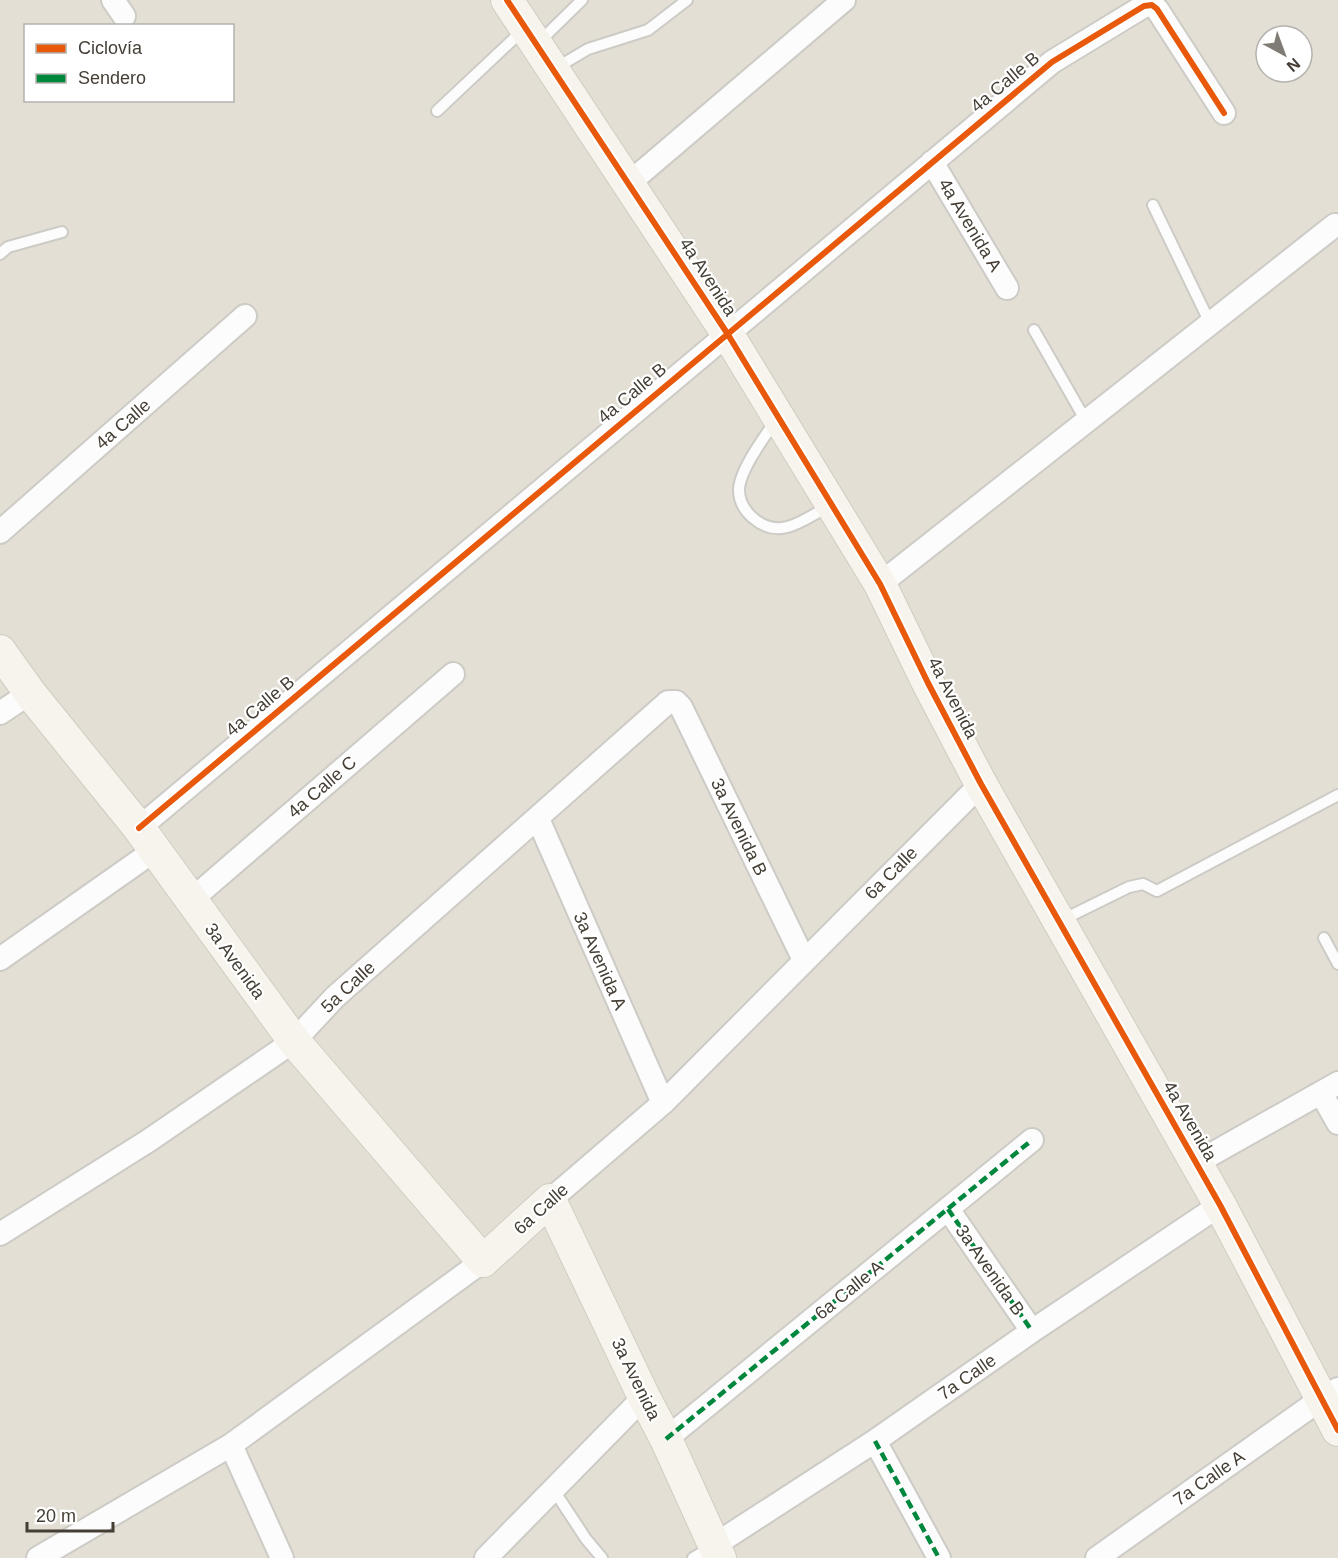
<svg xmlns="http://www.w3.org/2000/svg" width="1338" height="1558" font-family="Arial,sans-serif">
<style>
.residential{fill:#e3dfd5;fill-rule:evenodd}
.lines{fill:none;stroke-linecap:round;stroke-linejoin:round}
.lane-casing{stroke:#cdcbc6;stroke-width:14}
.street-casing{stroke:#cdcbc6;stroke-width:26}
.secondary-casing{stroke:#d0ccc1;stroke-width:34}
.lane{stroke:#fdfcfc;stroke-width:10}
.street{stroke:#fdfcfc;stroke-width:22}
.secondary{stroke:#f6f4ed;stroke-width:32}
.quiet{stroke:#00873e;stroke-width:4.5;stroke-dasharray:9 4.5;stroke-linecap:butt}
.cycleway-casing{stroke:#fff;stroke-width:10}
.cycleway{stroke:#e8590c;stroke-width:6}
.labels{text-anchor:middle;stroke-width:4.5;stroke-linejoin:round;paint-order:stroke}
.street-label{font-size:18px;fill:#453e35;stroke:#fff}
</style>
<rect width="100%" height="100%" fill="#efede8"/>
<path class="residential" d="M0 0H1338V1558H0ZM26 26H232V100H26ZM1266 36H1302V72H1266Z"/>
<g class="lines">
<g class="lane-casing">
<path id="lane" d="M539 42 582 0
M556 68 588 49 648 30 687 0
M437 111 523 30
M1153 205 1210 323
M0 254 8 247 62 232
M1034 330 1086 421
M776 420C765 436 739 471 739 490 739 502 745 511 753 518 780 541 803 520 829 506
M1062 920 1129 887 1143 884 1157 891 1338 795
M1324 938 1338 964
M559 1498 586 1539 602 1558
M693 1558 711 1547"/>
</g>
<g class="street-casing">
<path id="street" d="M113 0 124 16
M932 162 1007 288
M628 184 844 0
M0 532 245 316
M880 584 1335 225
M0 713 30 693
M538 819 663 1103
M139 828 1052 62 1144 6 1152 5 1157 9 1224 113
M190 901 453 674
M0 959 155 850
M1321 1093 1338 1123
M1196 1163 1338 1083
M550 1200 663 1103 981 784
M948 1209 1032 1331
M0 1234 148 1141 294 1041 335 997 668 702H676L681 707 804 960
M666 1439 1032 1140
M875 1441 939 1558
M231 1445 282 1558
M713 1546 875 1441 1032 1331 1220 1205
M38 1558 231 1445 483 1261
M486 1558 644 1397
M1097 1558 1321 1399 1338 1389"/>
</g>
<g class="secondary-casing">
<path id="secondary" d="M507 0 727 333 880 584 928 683 981 784 1220 1205 1338 1430
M0 651 30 693 139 828 294 1041 483 1261 550 1200 644 1397 666 1439 720 1558"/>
</g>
<use href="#lane" class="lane"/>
<use href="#street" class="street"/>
<use href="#secondary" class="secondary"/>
<path class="quiet" d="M948 1209 1032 1331
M666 1439 1032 1140
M875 1441 939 1558"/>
<g class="cycleway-casing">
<path id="cycleway" d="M507 0 727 333 880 584 928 683 981 784 1220 1205 1338 1430
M139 828 1052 62 1144 6 1152 5 1157 9 1224 113"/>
</g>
<use href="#cycleway" class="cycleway"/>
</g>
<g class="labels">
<g class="street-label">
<text transform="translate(1005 82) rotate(-40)" y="6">4a Calle B</text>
<text transform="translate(970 225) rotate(59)" y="6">4a Avenida A</text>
<text transform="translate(708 277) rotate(57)" y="6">4a Avenida</text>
<text transform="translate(632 393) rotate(-40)" y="6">4a Calle B</text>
<text transform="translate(123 424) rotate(-41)" y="6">4a Calle</text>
<text transform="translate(953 698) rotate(63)" y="6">4a Avenida</text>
<text transform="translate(260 706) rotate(-40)" y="6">4a Calle B</text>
<text transform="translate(322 787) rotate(-41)" y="6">4a Calle C</text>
<text transform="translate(739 827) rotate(64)" y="6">3a Avenida B</text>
<text transform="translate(891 873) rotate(-45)" y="6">6a Calle</text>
<text transform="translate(235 961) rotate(54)" y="6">3a Avenida</text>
<text transform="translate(600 961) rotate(66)" y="6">3a Avenida A</text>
<text transform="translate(348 987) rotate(-43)" y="6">5a Calle</text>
<text transform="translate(1190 1121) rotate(60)" y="6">4a Avenida</text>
<text transform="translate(541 1209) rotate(-42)" y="6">6a Calle</text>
<text transform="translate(990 1270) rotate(55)" y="6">3a Avenida B</text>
<text transform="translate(849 1290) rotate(-39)" y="6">6a Calle A</text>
<text transform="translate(967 1377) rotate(-35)" y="6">7a Calle</text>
<text transform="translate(636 1379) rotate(64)" y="6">3a Avenida</text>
<text transform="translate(1209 1478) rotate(-35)" y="6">7a Calle A</text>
</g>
</g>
<rect x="24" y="24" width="210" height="78" fill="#ffffff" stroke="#b5b2ae" stroke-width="1.5"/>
<rect x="36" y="44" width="30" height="9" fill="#e8590c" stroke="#b5b2ae" stroke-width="1.5"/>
<text x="78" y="54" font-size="18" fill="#453e35">Ciclovía</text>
<rect x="36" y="74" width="30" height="9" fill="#00873e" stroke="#b5b2ae" stroke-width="1.5"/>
<text x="78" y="84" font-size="18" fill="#453e35">Sendero</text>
<g transform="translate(1284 54) rotate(139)"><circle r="28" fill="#ffffff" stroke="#b5b2ae" stroke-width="1.5"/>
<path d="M0-4.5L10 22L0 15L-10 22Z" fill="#807b74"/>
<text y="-9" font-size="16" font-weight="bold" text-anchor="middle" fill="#453e35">N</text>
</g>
<path d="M27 1522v9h86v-9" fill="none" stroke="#453e35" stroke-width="3"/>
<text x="36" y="1522" font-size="18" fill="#453e35" stroke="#ffffff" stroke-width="4.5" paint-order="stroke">20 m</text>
</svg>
